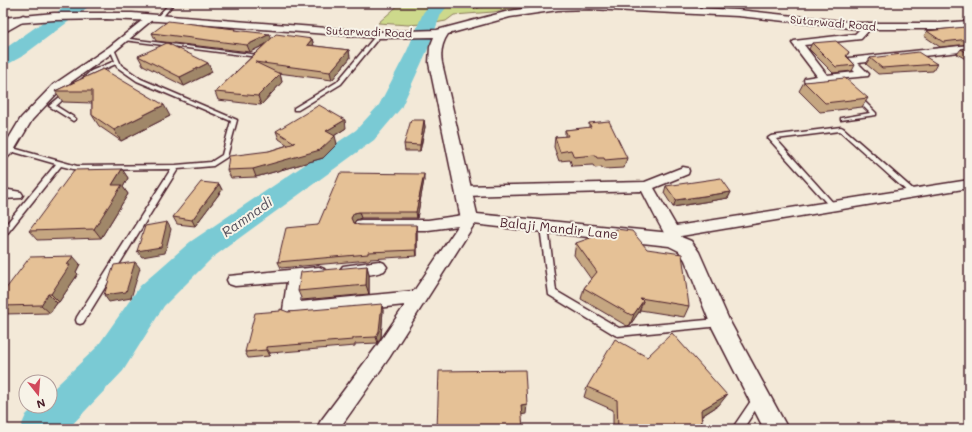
<svg xmlns="http://www.w3.org/2000/svg" width="972" height="432" font-family="Mali,sans-serif">
<style>
.green{fill:#cdd98c;stroke:#8c7c5c}
.lines{fill:none;stroke-linecap:round;stroke-linejoin:round}
.river{fill:#7acad4;fill-rule:evenodd}
.service-casing{stroke:#4a1f2b;stroke-width:3}
.minor-casing{stroke:#4a1f2b;stroke-width:3}
.tertiary-casing{stroke:#4a1f2b;stroke-width:3}
.path{stroke:#4a1f2b;stroke-width:2;stroke-dasharray:3 2;stroke-linecap:butt}
.service{fill:#f7f3e8;fill-rule:evenodd}
.minor{fill:#f7f3e8;fill-rule:evenodd}
.tertiary{fill:#f7f3e8;fill-rule:evenodd}
.wall{fill:#c5a681;stroke:#4a1f2b}
.shaded-wall{fill:#a08769;stroke:#4a1f2b}
.building{fill:#e5c196;stroke:#4a1f2b}
.labels{text-anchor:middle;stroke-width:4;stroke-linejoin:round;paint-order:stroke}
.far-street-label{font-size:11px;fill:#4a1f2b;stroke:#f7f3e8}
.street-label{font-size:13px;fill:#4a1f2b;stroke:#f7f3e8}
.water-label{font-size:14px;font-style:italic;fill:#58525e;stroke:#f7f3e8}
</style>
<rect width="100%" height="100%" fill="#f3e9d8"/>
<filter id="ink" filterUnits="userSpaceOnUse"><feTurbulence type="fractalNoise" baseFrequency=".025" numOctaves="2"/><feDisplacementMap in="SourceGraphic" scale="8" xChannelSelector="R" yChannelSelector="G"/><feConvolveMatrix kernelMatrix="1 2 1 2 8 2 1 2 1" color-interpolation-filters="sRGB"/></filter>
<g filter="url(#ink)">
<path class="green" d="M401 3H548L493 12 454 15 446 21 435 23 408 25 378 23Z"/>
<g class="lines">
<path class="river" d="M70 3H91L88 7 21 57 10 63 3 65V50Z
M431 3H450L441 14 427 51 401 108 374 140 212 258 164 306 123 371 68 429H20L26 415 35 406H50V392L97 347 140 286 190 242 356 130 379 105 407 51 423 13Z"/>
<g class="service-casing">
<path id="service" d="M170 3H174L160 20H156V18Z
M377 34 381 35 341 84 298 110H294V108L337 82Z
M122 38 258 55 260 56 258 57 124 40 122 39Z
M110 48 114 49 121 65 141 79 237 120 227 157 213 166 178 169 83 323 80 324 77 323 76 320 77 317 171 169 77 170 61 166 6 235 3 236V228L56 164 7 150 6 149 7 148 9 147 77 166 176 165 211 162 222 155 231 121 137 81 117 67 116 64 95 73 85 82H81V80L91 71 115 61 110 49Z
M67 91 70 93 69 94 56 106 75 118 76 119 73 121 49 106Z
M858 96 860 97 876 113V115L841 120V118L870 113 856 99V97Z
M841 127 843 128 915 191 916 193 915 195H911L840 131 776 139 836 206 833 208H831L768 138 771 136Z
M544 224 548 227 556 291 619 328 718 319 721 320 722 323 721 326 618 336 615 335 549 295 540 227Z
M758 394 761 395 763 398 743 429H732L755 395Z"/>
</g>
<g class="minor-casing">
<path id="minor" d="M23 15 26 16V20L3 33V26Z
M149 15 154 18 152 20 115 51 61 89 32 120 13 152 7 158 3 159V148L21 118 53 85 109 47Z
M868 23 873 26 861 39 804 45 827 75 855 72 844 61 849 58 969 45V51L858 63 869 74 868 76 805 82 804 80 805 78 817 76 792 43 794 41 855 34 865 24Z
M683 167 688 168 689 171 688 174 654 188 676 226 969 180V188L681 236 683 239 681 243C678 244 675 245 672 243 666 240 647 200 642 191L464 196 459 194 457 191 459 188 464 186 645 182Z
M3 189 21 192 23 195 21 198 3 199Z
M470 214 475 215 477 219 475 223 389 358 339 429H317L320 422 377 346 405 305 291 317 285 315 283 310 287 282 235 286 229 284 227 280 229 276 319 267 324 269 327 273 324 277 303 281 300 302 414 291 458 226 428 230H361L356 229 354 225 356 221 361 220H428Z
M379 261 384 263 387 267 384 271C373 275 354 278 343 274L340 270 343 266Z"/>
</g>
<g class="tertiary-casing">
<path id="tertiary" d="M594 3 738 10 859 23H940L969 21V27L940 29H859L738 16 590 9 558 10 510 17 448 34C442 43 440 52 442 63L477 214 671 233 691 241 699 252 729 320 788 429H764L710 323 685 260 679 251 669 246 464 223 461 219 429 63 430 47 434 37 379 38 158 21 106 19 54 20 3 24V18L54 13H132L379 32 437 30 509 11 558 4Z"/>
</g>
<path class="path" d="M473 3 471 4 474 8 499 3"/>
<use href="#service" class="service"/>
<use href="#minor" class="minor"/>
<use href="#tertiary" class="tertiary"/>
</g>
<path class="wall" d="M969 29V44L940 47 924 36 927 31Z
M236 30 271 39H312L314 46 349 50 350 58 332 80 278 73 280 74 282 82 261 105 218 100 215 92 264 45 250 52 156 41 152 33Z
M812 43 849 52 847 56 855 65 852 71 833 73 809 49Z
M969 48V61L957 54 961 49Z
M138 56 212 72 184 86 143 65Z
M870 58 937 64 933 71 878 74 866 64Z
M103 69 170 116 121 141 99 126 92 115V103L63 102 55 91Z
M804 82 868 98 862 107 820 112 799 91Z
M424 120 425 127 420 151H405L404 144Z
M589 123 627 158 624 168 603 169 602 167 595 168 593 165 572 166 570 160 559 161 554 147 555 137H565V130L589 128Z
M346 128 334 136 337 144 323 158 256 177 231 178 227 170 269 151 288 145 279 139 276 131Z
M122 169 128 178 123 187 128 194 101 238 37 240 29 231Z
M424 180 417 218H361L356 220 353 223 359 225 417 232V256L370 259 369 260 281 268 278 262 318 225Z
M219 184 222 190 195 226 177 224 173 217Z
M666 186 731 192 728 198 673 207 664 193Z
M576 243 689 306 684 317 640 310 639 312 630 325 627 326 581 299 584 288 591 279 574 255Z
M80 264 76 272 78 274 59 302 57 303 50 313 3 314V290H5Z
M367 266 369 275V294L302 300 298 291Z
M383 310 381 337 378 343 355 344V346L270 353 269 356 248 358 245 352 288 312Z
M587 387 719 405 702 416V429H613V410L584 397Z"/>
<path class="shaded-wall" d="M270 34 272 41 250 52 247 45Z
M312 39 314 47 307 45Z
M349 50 350 58 332 80 330 72Z
M208 63 212 72 184 86 180 77Z
M280 74 282 82 261 105 258 96Z
M164 105 170 116 121 141 114 130Z
M345 120 346 128 329 139 326 131Z
M424 120 425 127 420 151V145Z
M335 136 337 144 323 158 256 177 253 169Z
M122 169 128 178 123 187 128 194 101 238 94 229 112 185Z
M424 174V180L417 218 416 212Z
M219 184 222 190 195 226 192 220Z
M731 192 728 198 673 207 676 200Z
M359 212 361 218 356 220 353 224 351 218 354 213Z
M167 222 171 229 165 253 142 257 137 251Z
M416 225 417 232V256L416 250Z
M73 256 80 264 76 272 78 274 59 302 51 294 67 265Z
M135 262 140 268 131 298 109 302 104 295Z
M367 266 369 275V294L366 285Z
M48 294 57 303 50 313 41 305Z
M643 301 639 312 630 325 634 314Z
M382 304 383 310 381 337 378 343 376 337Z
M266 347 270 353 269 356 266 350Z
M727 395 719 405 695 420 701 410Z
M527 404 526 414 520 415 521 405Z"/>
<path class="building" d="M168 21 235 29 234 30 270 34 247 45 152 33Z
M965 27 969 29V39L943 42 927 31Z
M276 34 312 39 307 45 349 50 330 72 255 62 280 74 258 96 215 92Z
M836 41 849 52 846 56 855 65 836 67 812 43Z
M167 43 208 63 180 77 138 56Z
M969 48V54L961 49Z
M918 52 937 64 882 68 870 58Z
M103 69 164 105 114 130 92 115V91H55Z
M845 78 868 98 825 103 804 82Z
M319 105 345 120 326 131 335 136 320 150 253 169 227 170 229 156 269 151 295 143 276 131Z
M411 120H424L420 145 404 144Z
M609 121 627 158 605 160 604 158H597L595 155 574 157 571 150 560 152 555 137 568 136 565 130 591 127 589 123Z
M122 169 112 185H122L94 229 29 231 74 170Z
M340 173 424 174 416 212H359L354 213 351 218 353 223 359 225H416V250L368 252V254L278 262 286 228 318 225Z
M721 178 731 192 676 200 666 186Z
M201 182 219 184 192 220 173 217Z
M167 222 161 247 137 251 145 226Z
M616 229 632 231 647 249 682 254 689 306 640 298 643 301 634 314 631 315 584 288 597 272 576 243Z
M73 256 67 265H70L51 294H48L41 305 3 306V290H5L30 257Z
M135 262 126 292 104 295 114 265Z
M367 266 366 285 298 291 301 272Z
M382 304 379 331 376 337 353 338V340L266 347V350L245 352 255 313 280 311V309L288 312Z
M672 333 727 395 701 410 702 429H618L617 400 587 387 615 339 647 357Z
M525 370 527 404 521 405 523 429H437L439 371Z
M580 428V429H544Z"/>
</g>
<g class="labels">
<g class="far-street-label">
<text transform="translate(833 23) rotate(5)" y="4">Sutarwadi Road</text>
<text transform="translate(369 32) rotate(2)" y="4">Sutarwadi Road</text>
</g>
<g class="street-label">
<text transform="translate(559 228) rotate(6)" y="5">Balaji Mandir Lane</text>
</g>
<g class="water-label">
<text transform="translate(247 217) rotate(-35)" y="5">Ramnadi</text>
</g>
</g>
<rect width="972" height="432" fill="none" stroke="#f7f3e8" stroke-width="16"/>
<rect x="8" y="8" width="956" height="416" fill="none" stroke="#4a1f2b" stroke-width="1.5" filter="url(#ink)"/>
<g transform="translate(38 394) rotate(163)"><circle r="19" fill="#f7f3e8" stroke="#b29e9c"/>
<path d="M0-3L7 15L0 10L-7 15Z" fill="#d1495b"/>
<text y="-6" font-size="11" font-weight="bold" text-anchor="middle" fill="#4a1f2b">N</text>
</g>
</svg>
